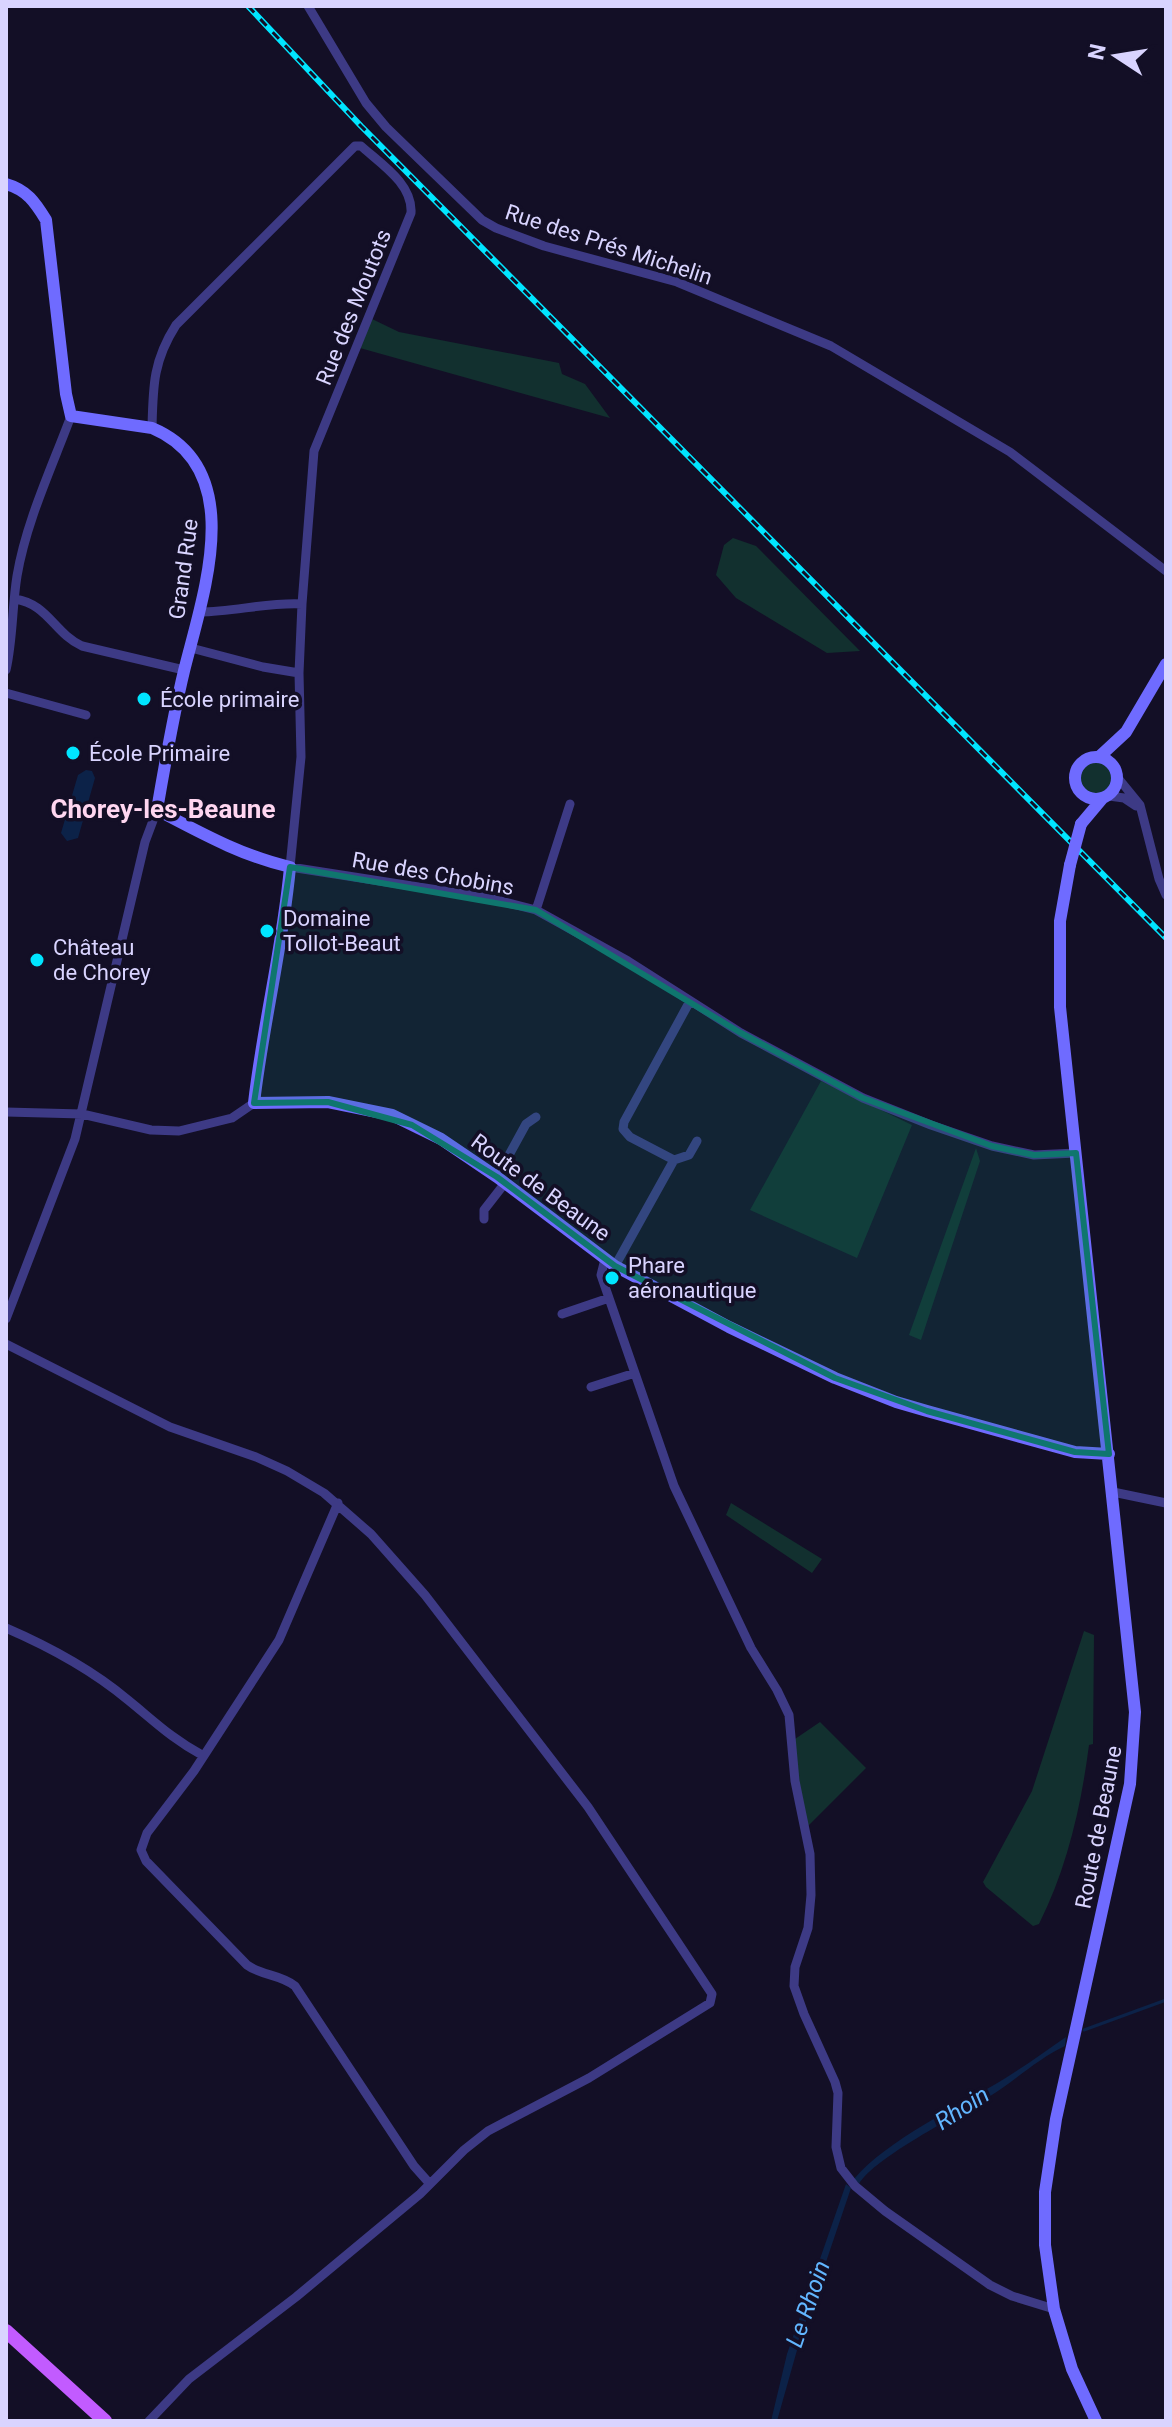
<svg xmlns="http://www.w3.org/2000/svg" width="1172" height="2427" font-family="Roboto,sans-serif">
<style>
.green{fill:#12302f}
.water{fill:#0c2248}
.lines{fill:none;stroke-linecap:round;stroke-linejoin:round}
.stream{stroke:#0c2248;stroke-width:3}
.street{stroke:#3d3a85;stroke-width:9}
.secondary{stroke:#6f6bff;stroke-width:12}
.primary{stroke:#c25bff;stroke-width:14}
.rail-casing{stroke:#00e5ff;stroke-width:6}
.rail{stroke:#130f26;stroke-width:3;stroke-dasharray:9;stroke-linecap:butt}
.secondary-bridge{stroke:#6f6bff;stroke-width:12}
.marked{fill:#0f766e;fill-opacity:0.2;stroke:#0f766e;stroke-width:6;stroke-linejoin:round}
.poi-dot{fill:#00e5ff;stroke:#130f26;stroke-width:3}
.labels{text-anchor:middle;stroke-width:7;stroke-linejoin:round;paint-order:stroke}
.street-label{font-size:22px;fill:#d9d4ff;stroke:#130f26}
.poi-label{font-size:22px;fill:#d9d4ff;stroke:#130f26;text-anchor:start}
.water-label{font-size:24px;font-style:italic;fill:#62b6ff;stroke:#130f26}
.quarter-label{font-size:26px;font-weight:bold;fill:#ffd6f0;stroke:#130f26}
</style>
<rect width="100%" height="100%" fill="#130f26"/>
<path class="green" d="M372 319 399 332 559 363 562 374 585 384 610 418 360 348Z
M733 538 756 546 860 651 827 653 736 598 716 575 724 545Z
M1080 778a16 16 0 1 1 32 0a16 16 0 1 1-32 0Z
M821 1081 912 1125 857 1258 750 1210Z
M976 1148 980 1161 921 1340 909 1335Z
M731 1503 822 1559 812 1573 726 1515Z
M1084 1631 1094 1635 1093 1744 1089 1745C1081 1807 1067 1868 1039 1924L1033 1926 986 1887 983 1882 1032 1791Z
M820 1722 866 1768 807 1827 795 1761V1739Z"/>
<path class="water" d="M86 770 92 771 95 778 78 838 67 841 61 833 78 775Z
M1066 2037 1065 2046C1037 2059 1014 2082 987 2098 958 2115 874 2158 859 2184L854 2179C887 2140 959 2106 1004 2079 1025 2066 1046 2051 1066 2037Z
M846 2184 851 2188 801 2336 777 2421H771L787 2354Z"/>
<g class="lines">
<path class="stream" d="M1084 2030 1166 2000"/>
<path class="street" d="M308 6 366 103 386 127 482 220 496 228 544 246 677 282 831 346 1010 452 1166 571
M152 428C153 386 153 361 176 325L355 146H361C381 164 413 184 411 213L314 451 302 604 299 673 301 757 290 867 489 898 536 910 628 961 741 1033 863 1098 931 1125 992 1146 1034 1155 1076 1153
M15 599C48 604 54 633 82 646L184 670
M200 612C234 612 267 602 302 604
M191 648 263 667 299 673
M6 670C13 639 12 607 17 576 26 522 52 467 71 416
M6 693 86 715
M1118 778 1140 805 1159 879 1166 895
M1109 796 1124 798 1136 806
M536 910 570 804
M6 1112 82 1114 151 1130 179 1131 232 1118 254 1103
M674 1160 689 1155 697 1141
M497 1177 526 1124 536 1117
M484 1219V1210L505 1183
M605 1259 601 1275 674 1486 751 1648 777 1690 789 1715 795 1781 810 1854 811 1895 808 1928 795 1967 794 1986 804 2014 835 2082 838 2093 836 2147 841 2168 855 2186 885 2211 990 2285 1012 2296 1054 2309
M615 1266 674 1160 630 1137 623 1129 624 1122 690 1001
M562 1314 609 1298
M6 1319 75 1139 145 842 157 810
M6 1344 170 1427 256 1457 287 1471 324 1493 371 1534 425 1595 588 1807 712 1994 710 2003 589 2078 488 2131 464 2150 420 2194 296 2297 189 2379 149 2421
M591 1387 635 1373
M1113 1492 1166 1503
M338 1503 279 1640 194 1771 147 1833 141 1850 146 1861 247 1965C262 1976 280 1974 295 1986L414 2166 430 2184
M6 1628C50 1647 91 1669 128 1700 154 1721 172 1739 202 1755"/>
<path class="secondary" d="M6 184C27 190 35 202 46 220L66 394 71 416 152 428C249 469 203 594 184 671 173 717 165 763 157 810 201 833 242 856 290 867 283 946 263 1024 254 1103L328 1102 392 1115 441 1139 497 1177 615 1266 729 1327 835 1378 896 1402 927 1411 1075 1452 1109 1454
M1075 778a21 21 0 1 1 42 0a21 21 0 1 1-42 0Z
M1099 757 1126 732 1166 664
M1081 824 1102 799
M1070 865 1060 921V1007L1135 1712 1130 1784 1056 2119 1045 2192V2245L1054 2309 1072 2369 1096 2421"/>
<path class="primary" d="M6 2331 105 2421"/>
<g class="rail-casing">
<path id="rail" d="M248 6 361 126 1166 938"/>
</g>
<use href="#rail" class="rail"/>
<path class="secondary-bridge" d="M1070 865 1081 824"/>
</g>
<path class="marked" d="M290 867 536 910 741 1033 863 1098 992 1146 1034 1155 1076 1153 1109 1454 1075 1452 927 1411 835 1378 615 1266 497 1177 412 1125 328 1102 254 1103Z"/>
<g class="poi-dot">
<circle cx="144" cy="699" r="8"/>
<circle cx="73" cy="753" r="8"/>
<circle cx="267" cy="931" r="8"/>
<circle cx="37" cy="960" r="8"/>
<circle cx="612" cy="1278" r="8"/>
</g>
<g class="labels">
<g class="street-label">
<text transform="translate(609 244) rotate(18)" y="8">Rue des Prés Michelin</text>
<text transform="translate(353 307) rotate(-68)" y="8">Rue des Moutots</text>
<text transform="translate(183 569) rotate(-82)" y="8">Grand Rue</text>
<text transform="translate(433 873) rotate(10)" y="8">Rue des Chobins</text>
<text transform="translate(541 1187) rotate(36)" y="8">Route de Beaune</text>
<text transform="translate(1098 1827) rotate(-79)" y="8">Route de Beaune</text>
</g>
<g class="poi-label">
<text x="160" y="707">École primaire</text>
<text x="89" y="761">École Primaire</text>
<text x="283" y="926">Domaine<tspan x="283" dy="25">Tollot-Beaut</tspan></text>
<text x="53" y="955">Château<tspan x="53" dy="25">de Chorey</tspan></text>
<text x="628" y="1273">Phare<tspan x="628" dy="25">aéronautique</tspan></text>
</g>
<g class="water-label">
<text transform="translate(962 2108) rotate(-33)" y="8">Rhoin</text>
<text transform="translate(808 2304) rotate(-71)" y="8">Le Rhoin</text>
</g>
<g class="quarter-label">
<text x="163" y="818">Chorey-les-Beaune</text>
</g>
</g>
<rect width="1172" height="2427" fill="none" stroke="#d9d4ff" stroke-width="16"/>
<g transform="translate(1116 56) rotate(282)" stroke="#130f26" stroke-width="6" paint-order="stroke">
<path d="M0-6L14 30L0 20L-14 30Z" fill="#d9d4ff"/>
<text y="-12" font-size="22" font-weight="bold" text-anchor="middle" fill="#d9d4ff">N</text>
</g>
</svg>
